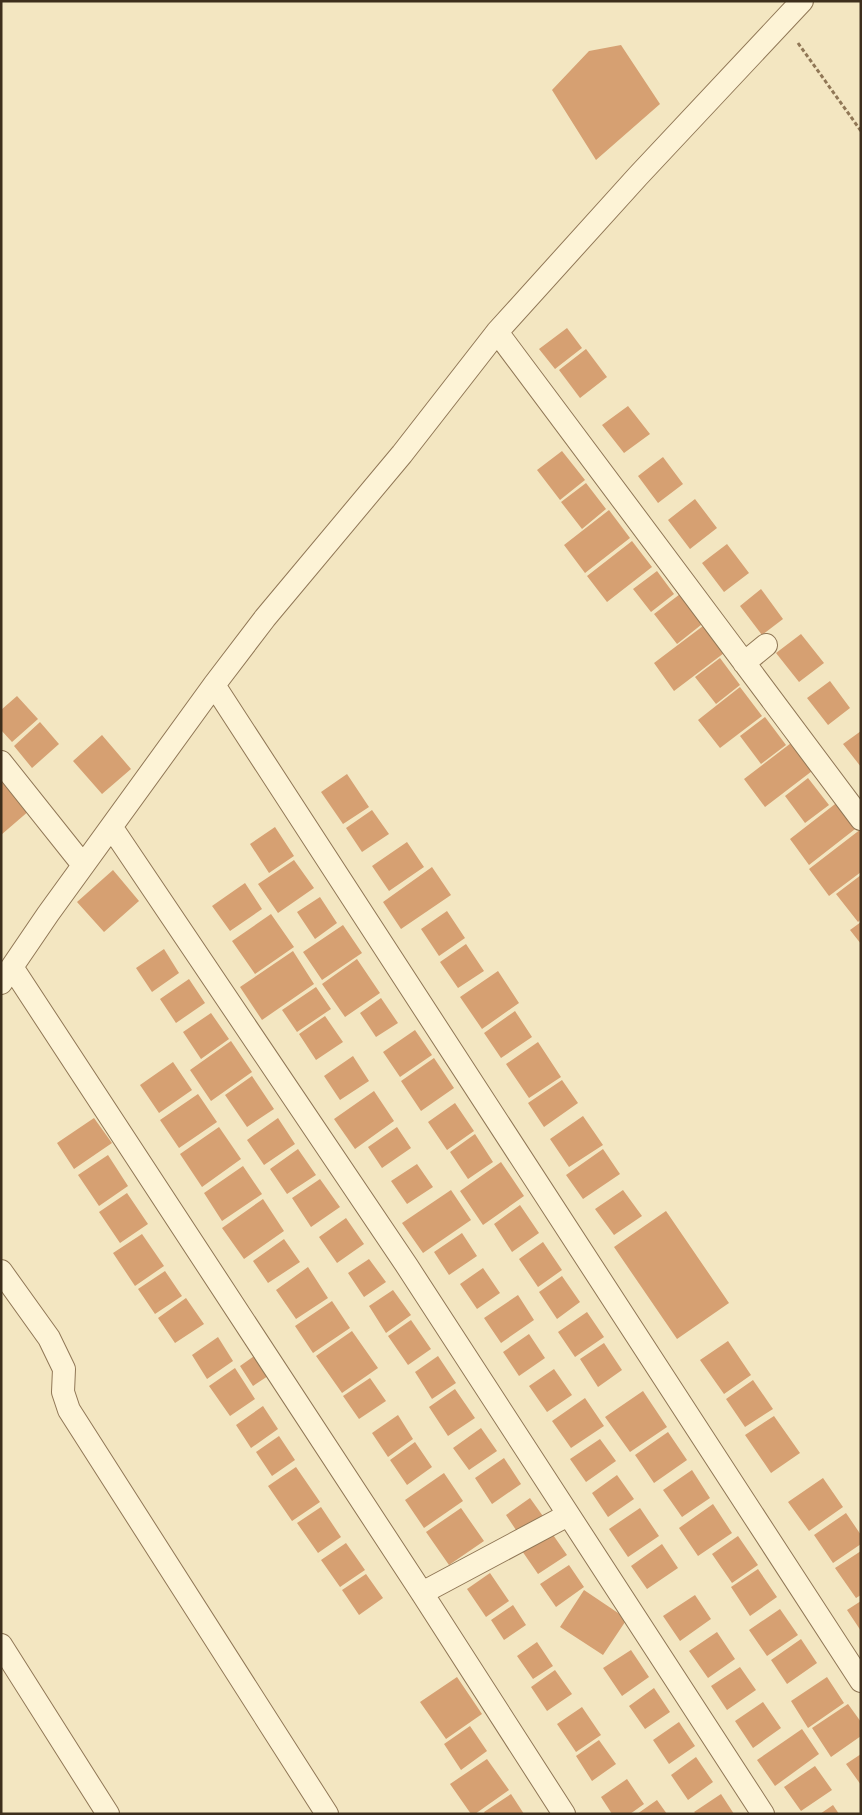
<svg xmlns="http://www.w3.org/2000/svg" width="862" height="1815" font-family="Lora,serif">
<style>
.building{fill:#d6a072}
.lines{fill:none;stroke-linecap:round;stroke-linejoin:round}
.street-casing{stroke:#907756;stroke-width:24}
.path{stroke:#907756;stroke-width:3;stroke-dasharray:4 2.5;stroke-linecap:butt}
.street{stroke:#fdf3d6;stroke-width:22}
</style>
<rect width="100%" height="100%" fill="#f3e6c1"/>
<path class="building" d="M621 45 660 104 596 160 552 90 589 51Z
M567 328 582 348 555 369 539 349Z
M586 349 607 377 580 398 559 370Z
M628 406 650 434 624 453 602 425Z
M562 451 585 480 560 500 537 470Z
M663 457 683 484 658 503 638 476Z
M586 483 606 509 582 529 561 502Z
M695 499 717 528 690 549 668 520Z
M609 510 630 538 585 573 564 545Z
M632 541 652 567 607 602 587 576Z
M727 544 749 573 724 592 702 563Z
M657 571 674 594 651 612 633 589Z
M761 589 783 619 762 635 740 606Z
M684 591 706 621 677 644 654 614Z
M707 623 728 650 674 691 654 663Z
M801 634 824 663 799 682 776 653Z
M720 658 740 685 716 704 695 677Z
M830 681 850 708 828 725 807 698Z
M740 687 762 716 720 748 698 720Z
M17 696 38 719 12 742 1 730V710Z
M765 717 786 745 761 764 740 736Z
M40 722 59 744 32 768 14 746Z
M861 731V767L843 744Z
M102 735 131 769 102 794 73 761Z
M795 740 816 768 765 807 744 779Z
M347 774 369 807 343 824 321 792Z
M1 777 30 810 1 835Z
M808 778 829 805 805 823 785 796Z
M839 801 859 826 809 865 790 839Z
M372 810 389 834 362 852 346 828Z
M275 827 294 856 269 873 250 844Z
M861 829V872L829 896 809 869Z
M407 842 424 867 389 891 372 866Z
M294 860 314 888 278 913 258 884Z
M432 867 451 895 401 929 383 902Z
M113 870 139 901 104 932 77 902Z
M861 875V919L858 922 836 894Z
M245 883 262 909 230 931 212 906Z
M320 897 337 923 315 939 297 912Z
M447 911 465 938 439 956 421 929Z
M271 914 294 947 255 974 232 941Z
M861 922V944L850 930Z
M343 925 362 953 322 980 303 952Z
M466 944 484 971 458 988 440 962Z
M164 949 179 973 152 992 136 968Z
M293 951 314 984 262 1020 240 987Z
M357 959 380 993 345 1017 322 984Z
M498 971 519 1003 482 1029 460 997Z
M189 979 205 1003 176 1023 160 999Z
M316 987 331 1009 297 1032 282 1010Z
M381 998 398 1023 376 1037 360 1013Z
M515 1011 532 1037 501 1058 484 1033Z
M211 1013 229 1039 201 1059 183 1032Z
M325 1016 343 1042 316 1060 299 1034Z
M415 1030 432 1055 400 1077 383 1052Z
M231 1041 252 1072 211 1101 190 1070Z
M538 1042 561 1077 529 1098 506 1064Z
M353 1056 369 1081 340 1100 324 1076Z
M434 1058 454 1088 421 1111 401 1081Z
M173 1062 192 1090 159 1113 140 1085Z
M252 1076 274 1109 247 1127 225 1095Z
M562 1080 578 1103 544 1127 528 1103Z
M374 1091 394 1121 355 1149 334 1119Z
M198 1094 217 1122 179 1148 160 1120Z
M455 1103 474 1131 447 1150 428 1122Z
M583 1116 603 1145 569 1167 550 1139Z
M94 1118 112 1143 74 1169 57 1143Z
M278 1118 295 1144 264 1165 247 1140Z
M219 1127 241 1159 202 1187 180 1154Z
M397 1127 411 1148 382 1168 368 1147Z
M475 1134 493 1162 468 1179 450 1152Z
M298 1149 316 1175 287 1194 270 1169Z
M603 1149 620 1174 583 1199 566 1175Z
M108 1155 128 1186 99 1206 78 1175Z
M501 1162 524 1196 483 1225 460 1191Z
M417 1164 433 1187 407 1204 391 1181Z
M243 1166 262 1194 222 1221 204 1193Z
M320 1179 340 1207 311 1227 292 1198Z
M451 1190 471 1220 423 1253 402 1223Z
M623 1190 642 1216 614 1235 595 1209Z
M127 1193 148 1224 120 1243 99 1212Z
M263 1199 284 1231 244 1259 222 1228Z
M520 1205 539 1233 512 1252 494 1224Z
M666 1211 729 1303 677 1339 614 1247Z
M346 1218 364 1244 337 1263 319 1237Z
M462 1233 477 1256 449 1275 434 1252Z
M142 1234 164 1266 135 1286 113 1253Z
M284 1239 300 1262 268 1283 253 1261Z
M543 1242 562 1270 538 1287 519 1259Z
M369 1259 386 1282 364 1297 348 1273Z
M308 1267 328 1298 296 1319 276 1290Z
M483 1268 500 1293 477 1309 460 1284Z
M165 1271 182 1296 155 1314 138 1289Z
M562 1276 580 1302 557 1319 539 1292Z
M393 1290 411 1315 386 1333 369 1306Z
M518 1295 534 1320 501 1343 484 1318Z
M186 1298 204 1324 175 1343 158 1318Z
M332 1301 350 1328 313 1353 295 1326Z
M587 1312 604 1337 575 1357 558 1332Z
M411 1320 431 1349 408 1365 388 1336Z
M352 1331 378 1368 342 1393 316 1356Z
M529 1334 545 1358 519 1376 503 1352Z
M218 1337 233 1361 207 1379 192 1355Z
M728 1341 751 1375 724 1394 700 1360Z
M604 1343 622 1370 598 1387 580 1359Z
M257 1354 271 1374 253 1386 240 1366Z
M438 1356 456 1383 432 1399 415 1372Z
M235 1368 255 1399 230 1416 209 1386Z
M554 1369 572 1395 547 1412 529 1386Z
M370 1378 386 1401 359 1419 343 1396Z
M753 1380 773 1409 745 1427 726 1399Z
M455 1389 475 1418 448 1436 429 1407Z
M643 1391 667 1427 630 1452 605 1417Z
M585 1398 604 1426 571 1448 552 1421Z
M263 1406 278 1429 251 1448 236 1425Z
M398 1415 413 1439 388 1457 372 1433Z
M774 1416 800 1453 771 1473 745 1435Z
M481 1428 497 1451 469 1470 453 1448Z
M668 1432 687 1460 654 1483 635 1455Z
M279 1436 295 1460 272 1476 256 1452Z
M600 1439 616 1461 586 1482 570 1459Z
M415 1442 432 1467 407 1485 390 1460Z
M504 1458 521 1484 492 1504 475 1478Z
M296 1467 320 1502 292 1521 268 1486Z
M692 1470 710 1498 682 1517 663 1490Z
M444 1473 463 1501 424 1528 405 1500Z
M617 1475 634 1499 608 1517 592 1493Z
M823 1478 843 1507 809 1531 788 1502Z
M530 1498 545 1519 520 1536 506 1515Z
M713 1504 732 1533 698 1556 679 1528Z
M321 1507 341 1537 318 1553 297 1523Z
M461 1508 484 1541 449 1565 426 1532Z
M640 1508 659 1536 628 1557 609 1529Z
M846 1513 861 1535V1544L833 1563 814 1535Z
M549 1529 567 1555 538 1574 520 1548Z
M738 1536 758 1565 732 1583 712 1554Z
M346 1543 365 1570 340 1587 321 1560Z
M662 1544 678 1568 647 1589 631 1566Z
M861 1551V1595L856 1598 835 1568Z
M569 1565 584 1587 556 1607 540 1584Z
M758 1569 777 1597 750 1616 731 1587Z
M490 1573 509 1601 486 1617 467 1589Z
M366 1574 383 1598 359 1615 342 1590Z
M584 1590 627 1619 603 1655 560 1627Z
M695 1595 711 1619 680 1641 663 1616Z
M861 1601V1631L847 1610Z
M513 1605 526 1625 504 1640 491 1620Z
M780 1609 798 1635 767 1656 749 1630Z
M717 1632 735 1659 708 1678 689 1651Z
M801 1639 817 1663 787 1684 771 1660Z
M537 1642 553 1666 533 1679 517 1656Z
M631 1650 649 1677 622 1696 603 1668Z
M740 1667 756 1690 727 1710 711 1686Z
M555 1670 572 1694 547 1711 531 1687Z
M457 1677 482 1714 446 1739 420 1702Z
M827 1677 844 1703 808 1728 791 1701Z
M654 1688 670 1712 645 1729 629 1706Z
M763 1702 781 1728 753 1748 735 1721Z
M848 1704 861 1722V1736L831 1757 812 1728Z
M582 1707 601 1735 576 1752 557 1724Z
M679 1722 695 1746 669 1764 653 1740Z
M470 1726 487 1751 461 1770 444 1744Z
M802 1729 819 1754 775 1786 757 1760Z
M599 1740 616 1764 592 1781 576 1756Z
M861 1754V1785L846 1764Z
M696 1757 713 1782 688 1800 671 1775Z
M487 1759 509 1790 475 1814H471L450 1784Z
M815 1766 832 1790 801 1811 784 1787Z
M627 1779 644 1804 630 1814H612L601 1797Z
M511 1794 524 1814H485L484 1812Z
M721 1794 734 1814H696L694 1812Z
M657 1800 667 1814H637Z
M833 1805 839 1814H820Z"/>
<g class="lines">
<g class="street-casing">
<path id="street" d="M497 332 861 819
M744 663 766 645
M214 685 861 1681
M1 762 83 865
M112 828 407 1266 763 1814
M12 967 422 1593 564 1814
M1 983 48 914 214 685 265 618 402 454 497 332 638 176 802 1
M1 1271 49 1338 64 1369 63 1392 69 1410 327 1814
M422 1593 568 1515
M1 1645 108 1814"/>
</g>
<path class="path" d="M798 43 861 131"/>
<use href="#street" class="street"/>
</g>
<rect width="862" height="1815" fill="none" stroke="#3d2e1c" stroke-width="5"/>
</svg>
